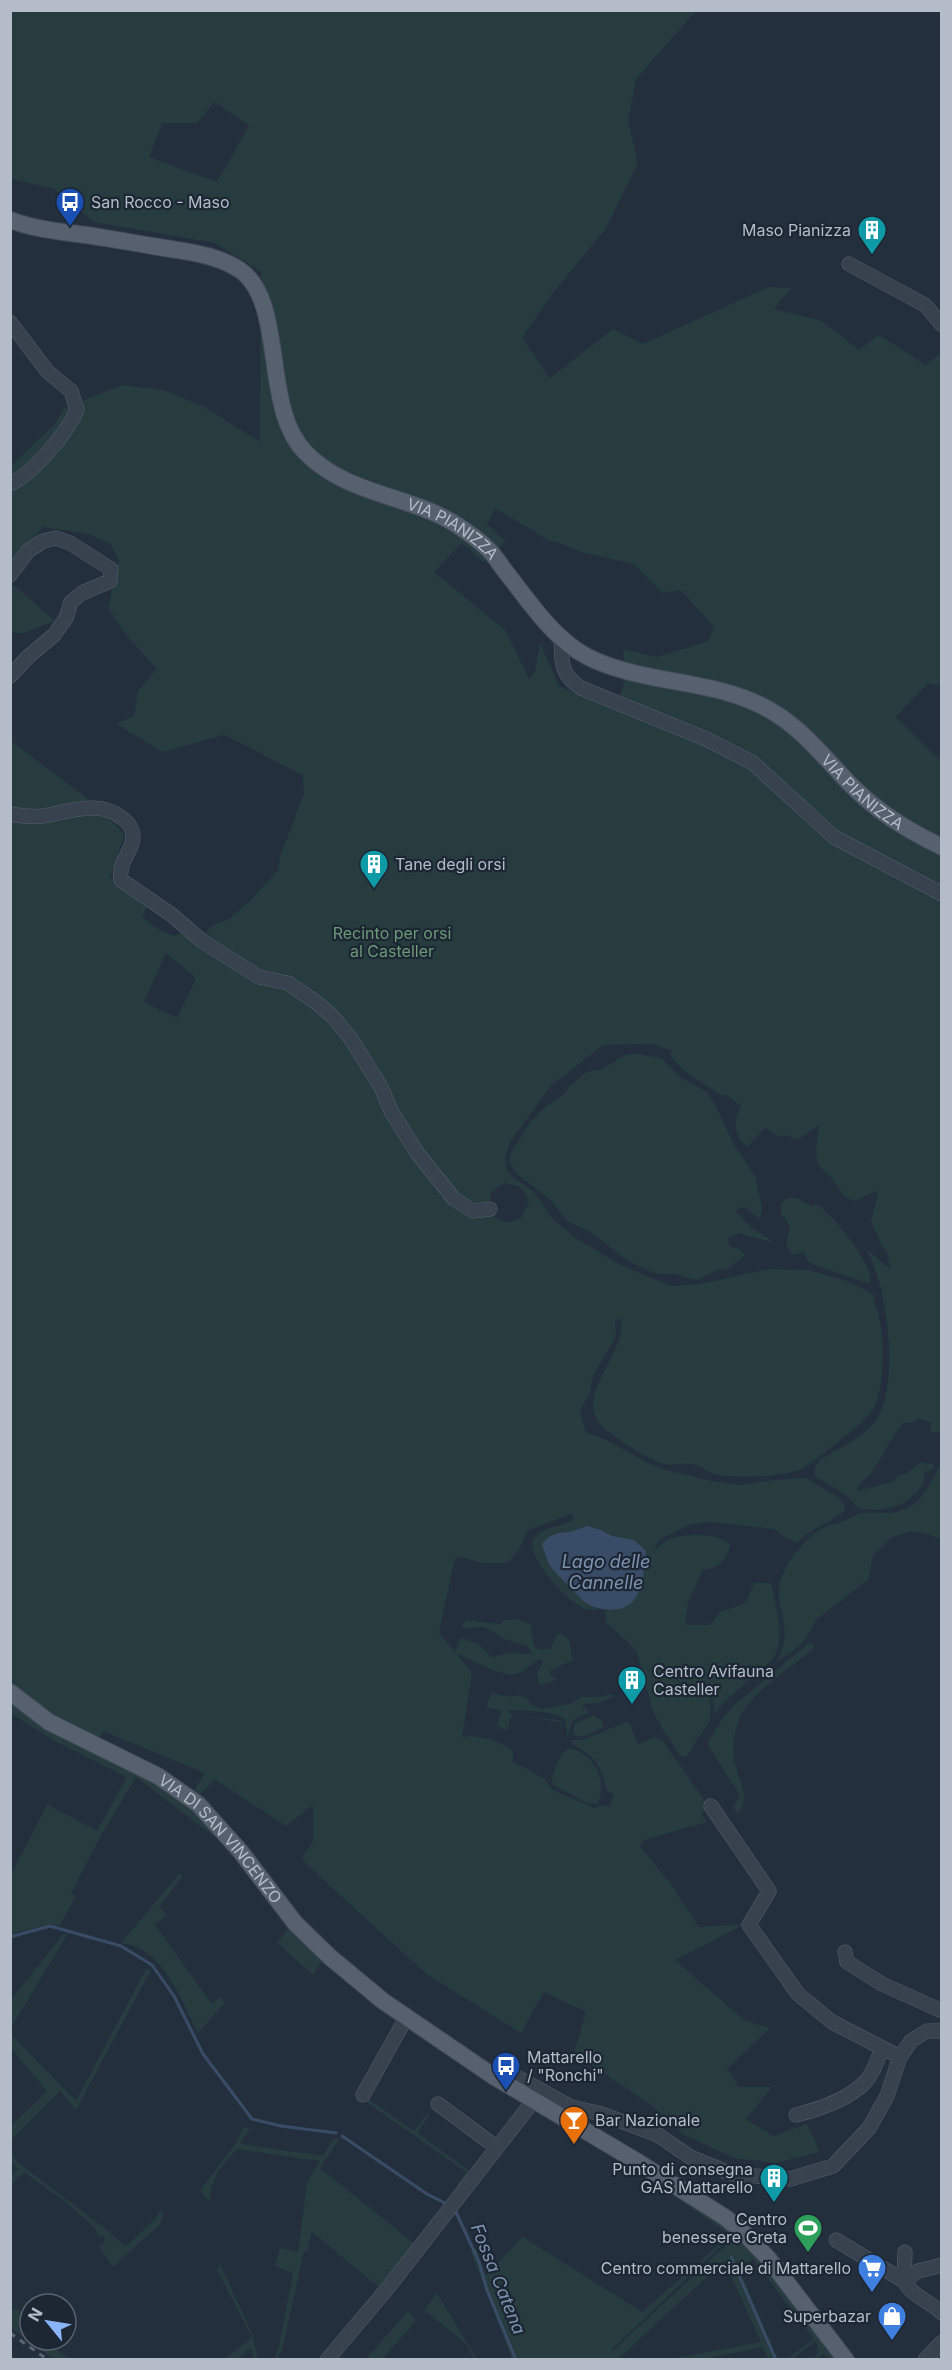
<svg xmlns="http://www.w3.org/2000/svg" width="952" height="2370" font-family="Inter,sans-serif">
<style>
.green{fill:#263c3f;fill-rule:evenodd}
.water{fill:#394c67}
.lines{fill:none;stroke-linecap:round;stroke-linejoin:round}
.stream{stroke:#394c67;stroke-width:3}
.minor-casing{stroke:#565f6c;stroke-width:15}
.major-casing{stroke:#414a57;stroke-width:18}
.minor{stroke:#38414e;stroke-width:14}
.major{stroke:#56606e;stroke-width:16}
.rail{stroke:#5a6575;stroke-width:3;stroke-dasharray:6 6;stroke-linecap:butt}
.labels{text-anchor:middle;stroke-width:4.5;stroke-linejoin:round;paint-order:stroke}
.poi-label{font-size:16px;fill:#b4bcc9;stroke:#1d2633;text-anchor:start}
.street-label{font-size:16px;fill:#b4bcc9;stroke:#1d2633}
.park-label{font-size:16px;fill:#6b9a76;stroke:#1d2633}
.water-label{font-size:18px;font-style:italic;fill:#7c92b1;stroke:#1d2633}
</style>
<rect width="100%" height="100%" fill="#242f3e"/>
<path class="green" d="M11 11H696L636 79 628 121 638 163 606 228 550 297 522 338 550 378 613 329 643 344 769 287 791 288 774 309 822 321 859 350 879 335 926 365 941 353V685L928 683 896 717 941 762V1432H931L930 1425 933 1423 917 1418 914 1423 907 1422 902 1424C891 1438 884 1454 874 1469 869 1478 860 1479 857 1491L895 1481 897 1476 907 1473 920 1463 933 1464 934 1468 924 1473V1483C907 1507 887 1512 859 1509L846 1495 815 1476C814 1472 813 1468 817 1464 820 1459 827 1456 832 1453 848 1443 868 1434 878 1417 899 1380 888 1283 865 1248L890 1269 887 1252 881 1244 871 1221 878 1194 875 1191 855 1201C843 1197 841 1193 835 1182 832 1177 825 1173 821 1168 812 1157 818 1139 819 1125L798 1140 786 1135 780 1137 765 1128 748 1146C733 1138 733 1119 741 1106L727 1095 723 1096C705 1085 683 1073 670 1055L672 1051 652 1044 603 1045 551 1086 510 1142 505 1157 506 1168 513 1177 534 1192 553 1219 576 1238 620 1265 671 1286 700 1284 768 1269 808 1270 848 1281 873 1294C875 1306 880 1317 881 1329 884 1351 883 1376 878 1397 874 1414 859 1424 847 1435 839 1441 807 1467 799 1470 778 1477 730 1480 709 1472 705 1470 701 1466 697 1465 687 1462 675 1465 665 1464 650 1461 605 1433 597 1420 578 1391 630 1348 620 1318L615 1321 616 1335 611 1346 593 1375 590 1391 580 1411 586 1433 607 1440 647 1463 670 1471 711 1481 742 1485 774 1480 806 1478 838 1497 843 1502 845 1510 841 1514 805 1535 797 1543 783 1536 775 1529 710 1522 691 1524 660 1539 656 1545 655 1550C660 1546 665 1541 671 1539 687 1533 717 1532 730 1545 728 1560 718 1568 703 1570L688 1602 685 1625H707L712 1623 720 1612C743 1603 745 1610 754 1583H771C776 1607 786 1636 773 1659L725 1701 715 1714 711 1689 710 1720 686 1757 681 1756 678 1753 654 1714 636 1650 606 1622 605 1609 625 1603 599 1608 595 1610C589 1610 583 1609 578 1605 562 1596 531 1560 532 1542 542 1525 558 1529 574 1520L572 1514 528 1530 519 1550 507 1563H481L462 1557 455 1558 439 1632 455 1652 461 1638 479 1644 491 1657C499 1657 504 1653 512 1653 519 1652 525 1656 533 1653L527 1646 507 1640 485 1627 463 1628 462 1625 467 1620 500 1624 503 1620 518 1619 532 1625 531 1634 535 1647 540 1650 550 1649 557 1634H562L569 1641 573 1660 551 1670 549 1673 557 1680 539 1685 537 1673 543 1662 542 1659C532 1662 526 1670 517 1674 503 1678 470 1659 456 1653L472 1673 462 1737C478 1734 502 1741 514 1753L512 1761 545 1779 550 1788 557 1792 594 1808 603 1805 610 1807 614 1794 607 1791C601 1765 596 1757 572 1744L571 1740H583L626 1722 630 1724 638 1744 655 1737 663 1741 709 1807 701 1813 707 1822 644 1840 640 1846 670 1883 699 1927 745 1924 675 1960 744 2020 770 2028 727 2069 739 2087H772L746 2119 773 2136 807 2124 820 2152 776 2163 734 2158 685 2135 651 2105 574 2053 586 2012 544 1992 521 2033 425 1973 301 1859 313 1842V1805L286 1826 214 1779 198 1797 193 1792 205 1773 103 1731 97 1741 72 1731 11 1685 10 740 83 795 125 834 110 877 149 903 142 917 161 931 174 936 183 931 198 941 213 925 229 919 251 900 278 870 280 857 304 793 303 775 224 735 163 752 116 724 134 716 138 691 157 669 127 636 108 608 119 560 111 544 89 534 43 527 11 564V466L55 424 64 408 122 385 163 390 205 407 260 442 261 272 215 243 94 222 54 189 11 179ZM215 102 249 126 217 182 149 157 162 123H197ZM495 508 548 540 562 544 582 552 634 564 662 593 680 590 714 626 708 641 657 657 623 649 626 677 615 710 559 686 540 643 535 671 529 679 506 631 434 572 462 543 483 562 506 541 487 524ZM166 953 196 978 177 1018 144 1002ZM505 1183 521 1187 529 1202 522 1217C503 1231 482 1213 492 1192Z
M10 584 15 586 55 621 24 633H14L11 630Z
M636 1054 661 1058 680 1077 707 1092 716 1106 733 1143 755 1176 762 1208 760 1219 745 1207 735 1210 752 1228 775 1243 738 1233 728 1239 730 1246 739 1249 745 1255 728 1269 717 1270 697 1280 683 1277 677 1274H659L648 1271 625 1259 591 1232 567 1221 550 1199 517 1174 509 1161 511 1153 529 1124 544 1108 564 1094 570 1086 586 1072 602 1069 625 1055Z
M788 1198H797L812 1207 815 1203C831 1212 875 1265 870 1284L812 1264 806 1259 804 1252 793 1255C782 1245 788 1239 790 1226L781 1213V1203Z
M941 1464V1540L928 1534 911 1531 892 1537 873 1556 868 1580 817 1619 801 1645 775 1663C779 1656 783 1650 784 1642 788 1612 768 1598 787 1566 796 1551 809 1534 825 1527 831 1524 836 1524 842 1522 848 1520 853 1516 859 1514 881 1509 890 1519 912 1505 926 1496 933 1477 941 1464Z
M809 1643 813 1644 814 1648C791 1669 758 1686 742 1713 734 1727 731 1751 736 1767 740 1785 751 1797 738 1814L733 1807 740 1795 707 1744 723 1718 738 1702Z
M492 1692C501 1696 510 1698 519 1695L528 1699 533 1706 543 1709 570 1704 581 1697H602L610 1694 615 1696 599 1703 584 1704 582 1707 587 1708 588 1713 573 1720 567 1736 565 1719C554 1711 520 1709 507 1711L511 1714 559 1720 561 1721V1729L559 1722 512 1714 507 1731 497 1725 502 1710 486 1708Z
M11 1697 172 1792 216 1831 212 1835 136 1777 102 1834 71 1893 76 1896 60 1925 52 1924 11 1934 10 1877 47 1804 97 1831 127 1777 57 1742 11 1714Z
M594 1715 597 1719 600 1718 604 1727C594 1732 585 1739 573 1735L574 1724Z
M567 1748C593 1751 609 1781 597 1804L586 1803 552 1784C551 1774 560 1755 567 1748Z
M180 1873 182 1877 160 1906 166 1915 155 1925 212 2004 220 1997 225 2003 198 2033C181 2000 164 1948 121 1943Z
M291 1925 324 1958 313 1975 277 1943Z
M68 1933 11 2028V2000L63 1934Z
M146 1969 151 1970 76 2110 60 2091 11 2140V2126L47 2091 11 2048V2035L76 2101Z
M364 2096 414 2131 428 2113 430 2114 417 2133 471 2172 461 2186 458 2184 466 2172 362 2099Z
M244 2127 250 2128 240 2144 323 2156 333 2139 340 2138 320 2168 416 2245 380 2288 312 2232 307 2252 304 2251 283 2347 278 2359H274L279 2346 293 2273 275 2266 280 2248 298 2252 307 2183 320 2161 237 2149C222 2165 210 2179 210 2202L200 2190 234 2146Z
M11 2153 17 2162 106 2229 126 2247 156 2218 160 2210 164 2213 160 2224 113 2267 98 2246 105 2243 104 2235 100 2237C90 2217 43 2186 24 2172L11 2185V2176L18 2169 11 2161Z
M676 2193 735 2233 611 2350 613 2351 737 2235 752 2250 836 2359H829L824 2354 817 2359H813L819 2351 816 2341 795 2357 797 2359H787L814 2339 753 2259 739 2269 778 2359H768L763 2347 705 2359H671L761 2342 724 2261 618 2359H512L471 2252 476 2249 486 2275 523 2237 642 2312 730 2235 674 2196Z
M220 2264 251 2331 258 2359H254L251 2348 237 2359H224L248 2341 251 2336 217 2269Z
M437 2293 477 2359H474L465 2343 424 2310Z
M11 2309 20 2310 30 2324V2340H44L69 2359H54L11 2328Z
M408 2311 416 2321 382 2359H366Z"/>
<path class="water" d="M587 1526 601 1530 612 1536 634 1540 646 1551C644 1566 644 1588 634 1600 623 1614 599 1611 586 1603 584 1602 556 1573 553 1570 547 1563 545 1553 542 1544L549 1537 558 1533 570 1532Z"/>
<g class="lines">
<path class="stream" d="M10 1937 50 1926 121 1946 152 1965 174 1996 203 2054 252 2119 281 2126 336 2133
M342 2136 427 2194 447 2204
M455 2210 479 2262 487 2290 516 2360
M731 2257 776 2360"/>
<g class="minor-casing">
<path id="minor" d="M849 264 925 305 942 325
M10 322 47 371 71 391 77 410C67 433 33 474 10 484
M10 575 28 551 43 541 56 538 70 543 111 569 110 581 82 593 71 602 66 618 54 635 29 656 10 676
M561 639C562 663 560 674 581 688L706 739 753 763 834 837 942 894
M10 814C21 816 32 817 43 816 68 812 100 799 122 818 129 823 133 828 133 837 133 852 118 860 121 880L172 915 202 941 259 977 288 983 317 1003 333 1017 351 1039 381 1087 391 1111 418 1154 454 1199 473 1211 490 1209
M711 1806 769 1891 749 1925 798 1994 832 2022 900 2057
M845 1952 847 1962 882 1984 942 2011
M500 2081 505 2072H508L571 2107 602 2114 658 2135 690 2157 732 2174 790 2179 833 2166 869 2128 887 2096 900 2057 911 2041 927 2031H942
M363 2095 406 2018
M438 2104 496 2147
M796 2115C820 2109 848 2100 865 2082 874 2073 877 2060 882 2048
M836 2240 904 2281 905 2252
M942 2265 918 2271 904 2281C911 2296 930 2301 942 2313
M327 2360 387 2289 534 2100
M925 2360 942 2342"/>
</g>
<g class="major-casing">
<g id="major">
<path id="s1" d="M10 220C37 230 65 232 93 236 119 240 145 245 171 249 195 253 219 256 240 270 287 303 261 409 306 453 347 495 410 495 457 525 467 532 478 539 486 547 494 554 499 563 505 571 529 601 553 639 588 657 646 686 718 678 773 712 803 730 824 757 848 782 876 811 905 829 942 847"/>
<path id="s2" d="M10 1692 49 1722 158 1776 198 1804 241 1852 295 1923 330 1957 383 2001 493 2076 638 2162 726 2218 745 2234 768 2258 846 2360"/>
</g>
</g>
<use href="#minor" class="minor"/>
<use href="#major" class="major"/>
<path class="rail" d="M10 2333 48 2360"/>
</g>
<defs>
<g id="bus-pin" transform="scale(1.5)"><path d="M0 17L-7.5 6A9.5 9.5 0 1 1 7.5 6Z" fill="#1a4fb4" stroke="#1d2633"/><path d="M-5-6H5V4H4V6H2V4H-2V6H-4V4H-5ZM-3.5-4V0h7V-4ZM-3.5 1.2v1.5H-2V1.2ZM2 1.2v1.5H3.5V1.2Z" fill="#fff"/></g>
<g id="building-pin" transform="scale(1.5)"><path d="M0 17L-7.5 6A9.5 9.5 0 1 1 7.5 6Z" fill="#0f9aa8" stroke="#1d2633"/><path d="M-4-6H4V6H1V3H-1V6H-4ZM-2.5-4.3h1.7v1.8h-1.7ZM.8-4.3h1.7v1.8H.8ZM-2.5-1h1.7V.8h-1.7ZM.8-1h1.7V.8H.8Z" fill="#fff"/></g>
<g id="bar-pin" transform="scale(1.5)"><path d="M0 17L-7.5 6A9.5 9.5 0 1 1 7.5 6Z" fill="#e8710a" stroke="#1d2633"/><path d="M-6-5H6L.8 .8V4.5H3.5V6h-7V4.5H-.8V.8Z" fill="#fff"/></g>
<g id="stadium-pin" transform="scale(1.5)"><path d="M0 17L-7.5 6A9.5 9.5 0 1 1 7.5 6Z" fill="#2e9e5b" stroke="#1d2633"/><path d="M0-5a6.5 5 0 1 0 0 10a6.5 5 0 1 0 0-10ZM-3.5-1.8h7v3.6h-7Z" fill="#fff"/></g>
<g id="supermarket-pin" transform="scale(1.5)"><path d="M0 17L-7.5 6A9.5 9.5 0 1 1 7.5 6Z" fill="#3f7fe0" stroke="#1d2633"/><path d="M-6-5.5h2.5l.6 2H6L4.5 2H-2.5L-4.4-4H-6ZM-1.5 3.2a1.3 1.3 0 1 0 .1 0ZM3 3.2a1.3 1.3 0 1 0 .1 0Z" fill="#fff"/></g>
<g id="shop-pin" transform="scale(1.5)"><path d="M0 17L-7.5 6A9.5 9.5 0 1 1 7.5 6Z" fill="#3f7fe0" stroke="#1d2633"/><path d="M-5-2.5h2.3a2.7 3.5 0 0 1 5.4 0H5L5.5 6h-11ZM-1.5-2.5h3a1.5 2.3 0 0 0-3 0Z" fill="#fff"/></g>
</defs>
<g fill-rule="evenodd">
<use href="#bus-pin" x="70" y="202"/>
<use href="#building-pin" x="872" y="230"/>
<use href="#building-pin" x="374" y="864"/>
<use href="#building-pin" x="632" y="1680"/>
<use href="#bus-pin" x="506" y="2066"/>
<use href="#bar-pin" x="574" y="2120"/>
<use href="#building-pin" x="774" y="2178"/>
<use href="#stadium-pin" x="808" y="2228"/>
<use href="#supermarket-pin" x="872" y="2268"/>
<use href="#shop-pin" x="892" y="2316"/>
</g>
<g class="labels">
<g class="poi-label">
<text x="91" y="208">San Rocco - Maso</text>
<text x="851" y="236" text-anchor="end">Maso Pianizza</text>
<text x="395" y="870">Tane degli orsi</text>
<text x="653" y="1677">Centro Avifauna<tspan x="653" dy="18">Casteller</tspan></text>
<text x="527" y="2063">Mattarello<tspan x="527" dy="18">/ "Ronchi"</tspan></text>
<text x="595" y="2126">Bar Nazionale</text>
<text x="753" y="2175" text-anchor="end">Punto di consegna<tspan x="753" dy="18">GAS Mattarello</tspan></text>
<text x="787" y="2225" text-anchor="end">Centro<tspan x="787" dy="18">benessere Greta</tspan></text>
<text x="851" y="2274" text-anchor="end">Centro commerciale di Mattarello</text>
<text x="871" y="2322" text-anchor="end">Superbazar</text>
</g>
<g class="street-label">
<text dy="6" stroke="none"><textPath href="#s1" startOffset="602">VIA PIANIZZA</textPath></text>
<text dy="6" stroke="none"><textPath href="#s1" startOffset="1106">VIA PIANIZZA</textPath></text>
<text dy="6" stroke="none"><textPath href="#s2" startOffset="260">VIA DI SAN VINCENZO</textPath></text>
</g>
<g class="park-label">
<text x="392" y="939">Recinto per orsi<tspan x="392" dy="18">al Casteller</tspan></text>
</g>
<g class="water-label">
<text x="606" y="1568">Lago delle<tspan x="606" dy="21">Cannelle</tspan></text>
<text transform="translate(498 2279) rotate(68)" y="6">Fossa Catena</text>
</g>
</g>
<rect width="952" height="2370" fill="none" stroke="#b4bcc9" stroke-width="24"/>
<g transform="translate(48 2322) rotate(300)"><circle r="28" fill="#1d2633" stroke="#59626f" stroke-width="1.5"/>
<path d="M0-4.5L10 22L0 15L-10 22Z" fill="#8ab4f8"/>
<text y="-9" font-size="16" font-weight="bold" text-anchor="middle" fill="#b4bcc9">N</text>
</g>
</svg>
